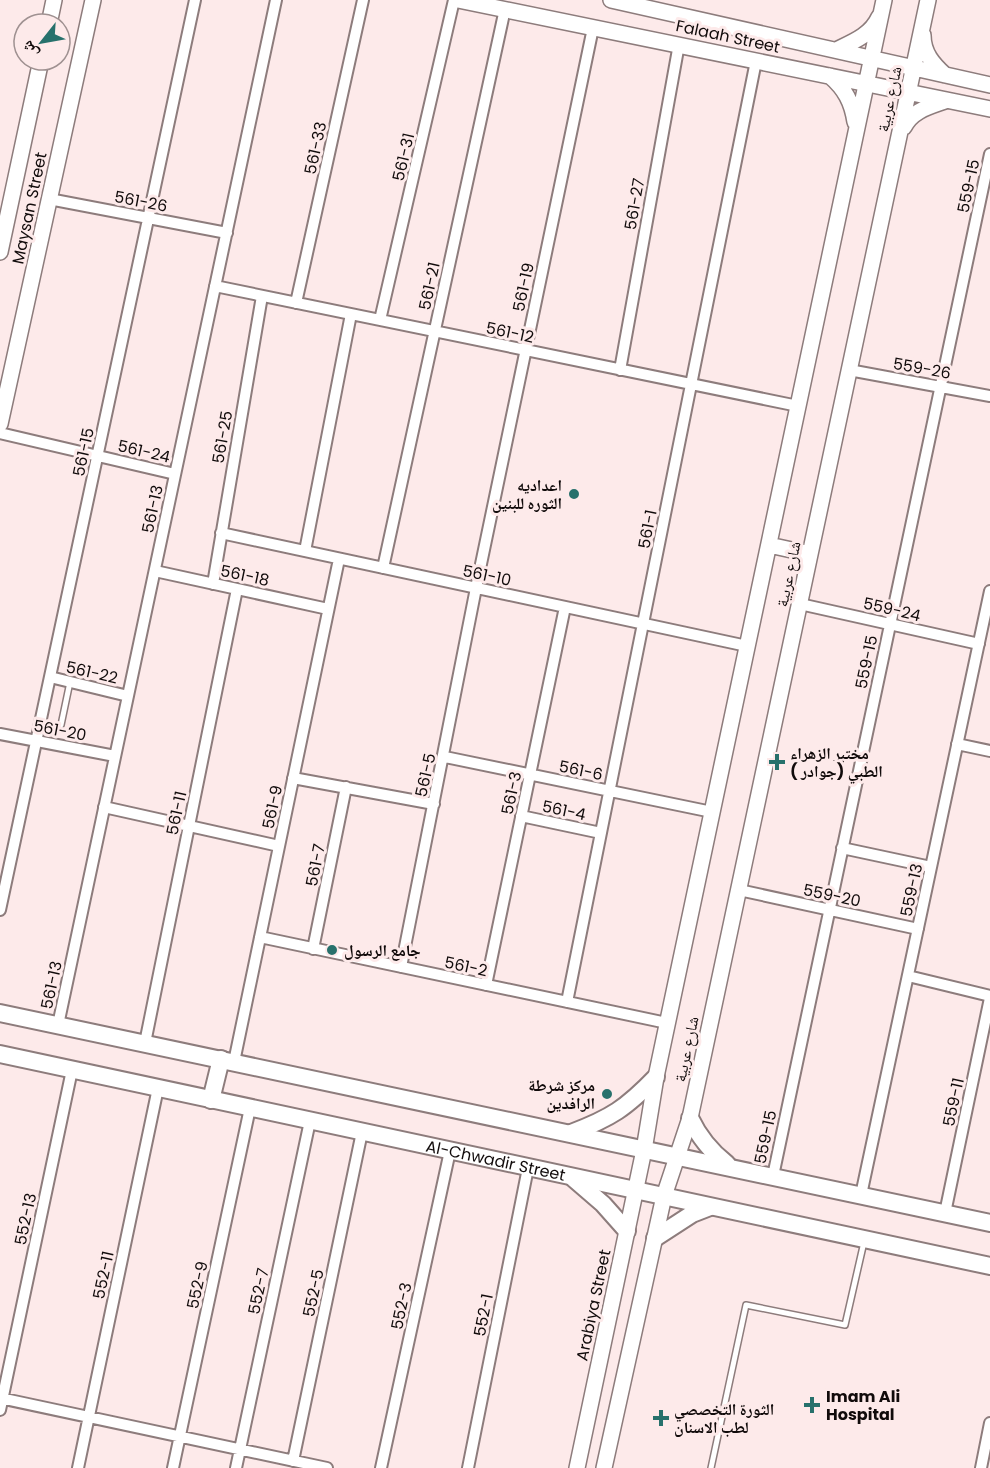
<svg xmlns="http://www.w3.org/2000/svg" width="990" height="1468" font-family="Poppins,'Noto Naskh Arabic',sans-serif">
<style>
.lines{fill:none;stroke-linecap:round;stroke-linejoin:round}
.lane-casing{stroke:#8d7c7c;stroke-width:8}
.street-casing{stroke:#8d7c7c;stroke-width:14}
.secondary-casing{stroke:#8d7c7c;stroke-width:18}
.primary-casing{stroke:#8d7c7c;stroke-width:20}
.lane{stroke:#fff;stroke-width:5}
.street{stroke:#fff;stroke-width:10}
.secondary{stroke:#fff;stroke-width:15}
.primary{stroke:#fff;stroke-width:16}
.poi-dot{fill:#27716c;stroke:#fdeaea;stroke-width:2}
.labels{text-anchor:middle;stroke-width:6;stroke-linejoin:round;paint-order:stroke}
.street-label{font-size:16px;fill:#110b0b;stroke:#fdeaea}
.poi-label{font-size:16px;font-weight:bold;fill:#110b0b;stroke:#fdeaea;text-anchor:start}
</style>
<rect width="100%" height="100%" fill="#fdeaea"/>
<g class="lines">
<g class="lane-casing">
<path id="lane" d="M40 722 57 728 61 725 70 682
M711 1468 746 1305 845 1325 864 1242"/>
</g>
<g class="street-casing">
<path id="street" d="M49 199 227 233
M215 286 798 406
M296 303 363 0
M380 320 454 0
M620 370 679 44
M849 370 990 396
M0 433 175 474
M221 533 747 646
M305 551 351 314
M383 568 505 9
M155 571 328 609
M213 584 262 296
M800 604 979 644
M50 677 128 696
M0 734 115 756
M957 744 990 751
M445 757 712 812
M293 778 434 804
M104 807 279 846
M521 816 601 833
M842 848 931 867
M739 890 918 929
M0 910 195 0
M260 937 667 1023
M313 949 346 787
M401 967 476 588 593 28
M908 976 990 996
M486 985 565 607
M567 1002 756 61
M58 1025 276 0
M145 1043 237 589
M234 1062 339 559
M773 1176 990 154
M861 1195 990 591
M945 1213 990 998
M0 1398 327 1468
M0 1410 72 1070
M293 1461 362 1132
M78 1468 158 1088
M173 1468 250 1108
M236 1468 310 1121
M381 1468 450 1151
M468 1468 528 1168
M981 1468 990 1423"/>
</g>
<g class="secondary-casing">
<path id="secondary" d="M458 0 990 109
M611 0 990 85
M49 24 54 0
M923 35C923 53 933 64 945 75
M836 50C853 42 871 35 879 17
M830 76C845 89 852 102 855 122
M904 127C912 111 928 107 945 101
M0 252 41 60
M0 424 93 0
M769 545 810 554
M577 1468 644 1150 656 1077 884 0
M604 1468 664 1196 690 1118 928 0"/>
</g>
<g class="primary-casing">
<g id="primary">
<path d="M0 1013 990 1223"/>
<path id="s1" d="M0 1054 990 1266"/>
<path d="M211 1100 221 1059"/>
<path d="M690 1118C699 1137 710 1151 727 1164"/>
<path d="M571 1133C611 1118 626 1108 656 1077"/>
<path d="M574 1179 603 1204 627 1231"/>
<path d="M655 1238 692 1214 710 1207"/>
</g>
</g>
<use href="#lane" class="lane"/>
<use href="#street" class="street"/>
<use href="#secondary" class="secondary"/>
<use href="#primary" class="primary"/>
</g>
<g class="poi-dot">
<circle cx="574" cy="494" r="6"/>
<path d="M774 753h6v6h6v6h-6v6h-6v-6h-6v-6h6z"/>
<circle cx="332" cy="950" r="6"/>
<circle cx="607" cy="1094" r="6"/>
<path d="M809 1396h6v6h6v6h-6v6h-6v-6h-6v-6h6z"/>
<path d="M658 1409h6v6h6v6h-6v6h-6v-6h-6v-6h6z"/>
</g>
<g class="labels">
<g class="street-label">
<text transform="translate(728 36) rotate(12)" y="6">Falaah Street</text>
<text transform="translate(889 99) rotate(-78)" y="6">شارع عربية</text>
<text transform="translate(315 148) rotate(-78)" y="6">561-33</text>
<text transform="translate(403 157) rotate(-77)" y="6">561-31</text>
<text transform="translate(968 186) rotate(-78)" y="6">559-15</text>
<text transform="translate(141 201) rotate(11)" y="6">561-26</text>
<text transform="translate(634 204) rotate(-80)" y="6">561-27</text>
<text transform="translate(29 208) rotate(-78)" y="6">Maysan Street</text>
<text transform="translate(429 286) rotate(-78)" y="6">561-21</text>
<text transform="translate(523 287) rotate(-78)" y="6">561-19</text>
<text transform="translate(510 332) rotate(12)" y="6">561-12</text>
<text transform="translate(922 368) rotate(10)" y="6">559-26</text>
<text transform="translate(222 437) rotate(-80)" y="6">561-25</text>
<text transform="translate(144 451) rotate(13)" y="6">561-24</text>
<text transform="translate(83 452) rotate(-78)" y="6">561-15</text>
<text transform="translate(152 509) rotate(-78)" y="6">561-13</text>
<text transform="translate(647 529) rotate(-79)" y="6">561-1</text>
<text transform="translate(788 574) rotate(-78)" y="6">شارع عربية</text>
<text transform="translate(245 575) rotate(12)" y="6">561-18</text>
<text transform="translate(487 575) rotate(12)" y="6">561-10</text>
<text transform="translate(892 609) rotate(13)" y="6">559-24</text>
<text transform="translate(866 662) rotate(-78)" y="6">559-15</text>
<text transform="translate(92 672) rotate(13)" y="6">561-22</text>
<text transform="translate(60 730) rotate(11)" y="6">561-20</text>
<text transform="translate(581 770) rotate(12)" y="6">561-6</text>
<text transform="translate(425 775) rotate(-77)" y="6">561-5</text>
<text transform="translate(511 793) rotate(-78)" y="6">561-3</text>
<text transform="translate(272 807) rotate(-78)" y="6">561-9</text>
<text transform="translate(564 810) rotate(12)" y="6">561-4</text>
<text transform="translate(176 813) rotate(-78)" y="6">561-11</text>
<text transform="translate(315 865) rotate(-79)" y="6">561-7</text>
<text transform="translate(911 890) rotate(-78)" y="6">559-13</text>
<text transform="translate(832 895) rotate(12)" y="6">559-20</text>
<text transform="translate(466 966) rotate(12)" y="6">561-2</text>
<text transform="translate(51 985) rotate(-78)" y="6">561-13</text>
<text transform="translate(686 1049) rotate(-78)" y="6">شارع عربية</text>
<text transform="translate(953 1102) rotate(-78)" y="6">559-11</text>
<text transform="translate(765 1137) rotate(-78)" y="6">559-15</text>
<text dy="6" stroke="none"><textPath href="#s1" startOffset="507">Al-Chwadir Street</textPath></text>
<text transform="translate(25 1219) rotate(-78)" y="6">552-13</text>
<text transform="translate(103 1275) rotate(-78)" y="6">552-11</text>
<text transform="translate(197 1285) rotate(-78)" y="6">552-9</text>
<text transform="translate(258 1291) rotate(-78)" y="6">552-7</text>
<text transform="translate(313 1293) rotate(-78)" y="6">552-5</text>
<text transform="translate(593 1305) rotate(-78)" y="6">Arabiya Street</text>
<text transform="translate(401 1306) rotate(-78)" y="6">552-3</text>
<text transform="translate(483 1315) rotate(-79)" y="6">552-1</text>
</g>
<g class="poi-label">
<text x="562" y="491" text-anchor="end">اعداديه<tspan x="562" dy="18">الثوره للبنين</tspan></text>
<text x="790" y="759">مختبر الزهراء<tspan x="790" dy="18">الطبي (جوادر )</tspan></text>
<text x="344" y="956">جامع الرسول</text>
<text x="595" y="1091" text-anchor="end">مركز شرطة<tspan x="595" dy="18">الرافدين</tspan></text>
<text x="826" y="1402">Imam Ali<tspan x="826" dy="18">Hospital</tspan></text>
<text x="674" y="1415">الثورة التخصصي<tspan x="674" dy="18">لطب الاسنان</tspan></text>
</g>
</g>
<g transform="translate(42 42) rotate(239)"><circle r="28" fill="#fdeaea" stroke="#9f9191" stroke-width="1.5"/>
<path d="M0-4.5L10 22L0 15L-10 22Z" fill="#27716c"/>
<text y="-9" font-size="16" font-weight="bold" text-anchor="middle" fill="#110b0b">ش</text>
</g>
</svg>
